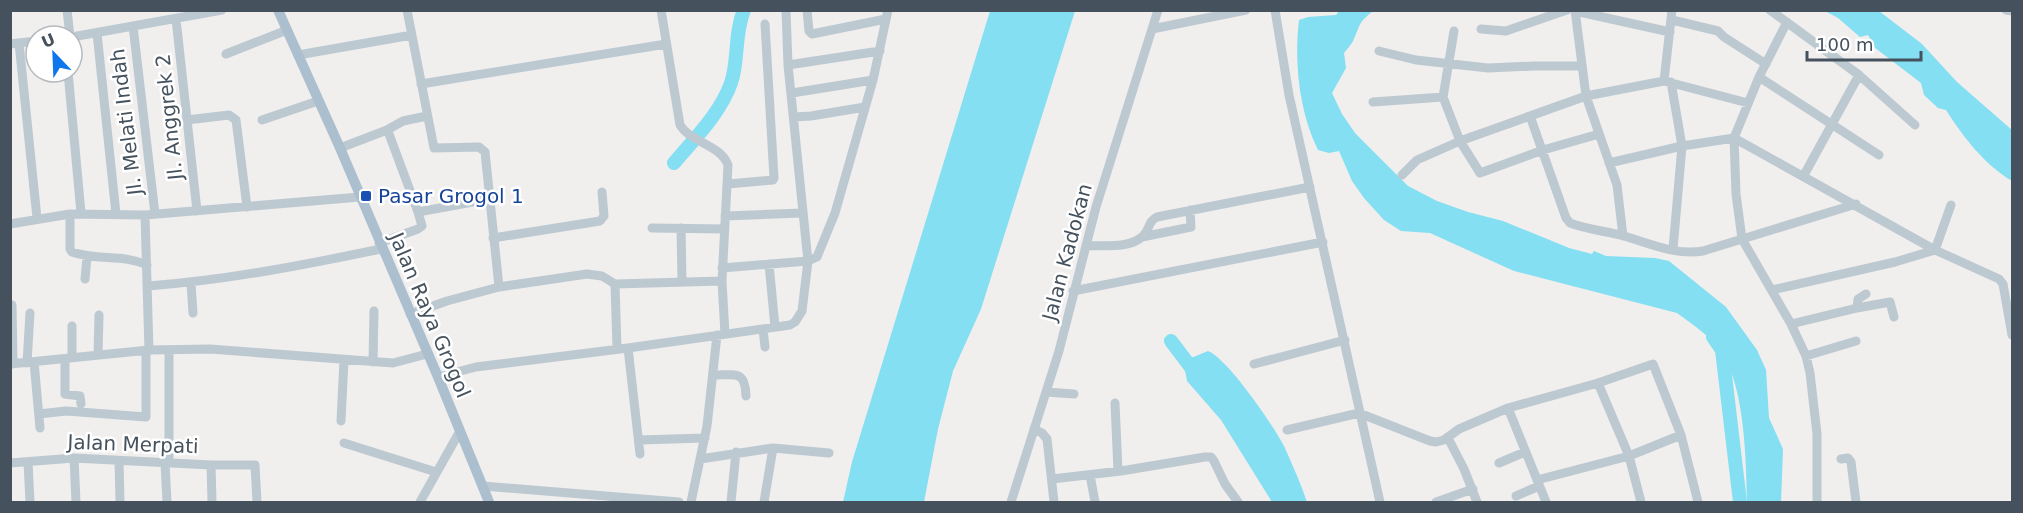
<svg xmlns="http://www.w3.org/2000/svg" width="2023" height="513" font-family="'DejaVu Sans',sans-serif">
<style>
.water{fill:#83dff1}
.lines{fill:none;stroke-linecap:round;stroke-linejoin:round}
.river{stroke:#83dff1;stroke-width:14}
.minor{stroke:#bdc9d1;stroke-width:9}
.major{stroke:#acbfcf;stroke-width:10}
.transit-dot{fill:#1a4fb4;stroke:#fff;stroke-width:2}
.labels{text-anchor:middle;stroke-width:5;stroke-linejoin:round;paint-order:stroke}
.street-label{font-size:20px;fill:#45525d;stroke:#fff}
.transit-label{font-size:20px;fill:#164399;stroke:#fff;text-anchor:start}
</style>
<rect width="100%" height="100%" fill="#f1eeee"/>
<path class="water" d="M990 11H1075L981 309 953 371 938 429 924 502H843L852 462Z
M1339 11H1373C1357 24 1361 24 1353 41 1351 45 1347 49 1344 53L1346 68 1332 93 1342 114 1355 133 1408 186 1437 201 1468 212 1503 221 1569 248 1592 254 1594 251 1606 256 1655 258 1669 261 1726 307 1757 350 1766 370 1769 418 1783 449 1781 502H1747C1746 460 1745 389 1722 353 1712 337 1692 324 1677 313L1514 271 1430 233 1401 231 1384 220 1364 198 1352 181 1339 151 1329 153 1318 150C1299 111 1294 63 1299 20L1308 17 1336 15Z
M1825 11H1879L1922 44 1957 82 2012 130V181C1984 164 1964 138 1946 110L1938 108 1924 95 1921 83 1870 44 1871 40 1868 35 1860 37 1838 18Z
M1208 351C1228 359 1273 425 1284 446 1292 464 1301 484 1307 502H1272L1221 420 1187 381 1185 370 1191 358Z"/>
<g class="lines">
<path class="river" d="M674 163C694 139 720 114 731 83 739 60 734 34 744 10
M1713 337 1722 350 1740 502
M1171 341 1199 378"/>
<path class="minor" d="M67 10 70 36
M407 10 434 148 479 147 485 152 499 287
M661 10 680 125C691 143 720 144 728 165L722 281 725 334
M807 10 809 31 812 34 886 19
M1275 10 1289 95 1380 502
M1575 10 1586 96 1617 185 1623 236
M1770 10 1859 75 1915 125
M2006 10 2012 11
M1575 11 1670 32
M176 19 197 211
M1672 20 1718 31 1724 37 1766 64
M1787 22 1759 77 1734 138 1736 194 1742 239 1791 324 1806 356 1810 373 1817 434V502
M133 26 155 214
M1152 29 1246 10
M1481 29 1506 31 1567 10
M97 33 116 214
M72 37 222 10
M19 43 37 218
M10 44 36 41
M1379 51 1416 60 1488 68 1534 66H1582
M226 54 287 30
M298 55 412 35
M788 65 880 51
M68 72 81 213
M1759 77 1879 155
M1664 81 1672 10
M1671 82 1682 146 1673 249
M421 84 666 44
M792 93 873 80
M1443 97 1454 31
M1373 102 1443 97 1460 141 1480 173 1543 150 1599 134
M1530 116 1566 218 1570 223C1586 229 1604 231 1620 235 1647 242 1675 256 1703 251L1856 204
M794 117 811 116 865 107
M187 120 229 115 236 120 247 207
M262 120 318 101
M387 130 403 121 427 116
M340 148 387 130 389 134 418 212 422 226 418 229 379 243
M1609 163 1682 146 1734 138 1935 250 1999 279 2003 284 2012 335
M1402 175 1417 160 1460 141 1586 96 1664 81 1748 103
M1804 175 1859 75
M728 184 773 180 774 178 765 24
M418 212 489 199
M70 214V249L72 252C97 261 123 254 147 265
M145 215 149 350
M725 216 802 213
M10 224 70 214 145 215 360 197
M652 228 724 229
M681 228 682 282
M1142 237 1191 227 1190 210
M493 238 600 221 604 216 602 192
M1086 246C1103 245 1130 249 1143 236 1150 229 1148 221 1157 217L1310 187
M769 264 775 327
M722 268 808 261 817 257 835 213 873 80 888 10
M85 279 87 257
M191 283 193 313
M615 284 617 349
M148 286C227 280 304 265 381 249
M1772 290 1895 262 1935 250 1951 205
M1073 291 1323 242
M12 305 13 364
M1857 308 1890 302 1894 317
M410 314 447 301 499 287 587 274 602 276 615 284 722 281
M1791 324 1857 308 1858 299 1866 294
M763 329 765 347
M628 348 640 454
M98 355 99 315
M1806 356 1856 341
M72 358V326
M65 359V394L80 396 81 404
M34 362 40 428
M373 362 374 311
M27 363 30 313
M10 364 149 350 210 349 393 363 427 354
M1254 364 1345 340
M714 375C736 375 745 370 746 396
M438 377 476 367 628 348 790 325 795 322 802 311 808 261 788 65 786 10
M1598 383 1629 456 1641 502
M1046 392 1074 394
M1115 403 1118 471
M1508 408 1546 502
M39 414 66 411 146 417V350
M341 421 344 360
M1034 429 1042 433 1047 439 1054 502
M1287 430 1359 413 1430 441 1436 442 1444 440 1459 429 1508 408 1598 383 1653 364 1681 435 1698 502
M1448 438 1464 469 1477 502
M639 440 705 438
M344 443 436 472
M74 458 76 502
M700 459 773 448 829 453
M1841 459 1848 458 1851 462 1856 502
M119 461 120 502
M28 462 30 502
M10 463 74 458 211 465H255L257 502
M165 463 167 502
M169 463V350
M1499 463 1525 452
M211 465 212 502
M1090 475 1095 502
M1052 479 1121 471 1205 457H1211L1214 461 1225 484 1238 502
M1537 480 1629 456 1681 435
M483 486 679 502
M1516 496 1539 486
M420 502 460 431
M691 502 707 426 717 335
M731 502 736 452
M764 502 773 448
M1011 502 1059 351 1096 207 1158 10
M1436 502 1473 489"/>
<path class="major" d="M278 10 340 148 438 377 489 502"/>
</g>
<rect class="transit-dot" x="360" y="190" width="12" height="12" rx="3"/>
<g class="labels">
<g class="street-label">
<text transform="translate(169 117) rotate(-96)" y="7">Jl. Anggrek 2</text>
<text transform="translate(126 122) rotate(-97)" y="7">Jl. Melati Indah</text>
<text transform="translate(1067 252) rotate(-75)" y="7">Jalan Kadokan</text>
<text transform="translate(430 315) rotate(67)" y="7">Jalan Raya Grogol</text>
<text transform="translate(133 444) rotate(2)" y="7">Jalan Merpati</text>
</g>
<g class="transit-label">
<text x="378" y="203">Pasar Grogol 1</text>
</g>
</g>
<rect width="2023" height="513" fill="none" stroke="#45525d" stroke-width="24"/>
<g transform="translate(54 54) rotate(337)"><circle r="28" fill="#ffffff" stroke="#b5babe" stroke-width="1.5"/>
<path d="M0-4.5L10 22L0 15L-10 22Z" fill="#0e77eb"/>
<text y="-9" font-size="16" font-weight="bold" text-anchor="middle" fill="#45525d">U</text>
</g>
<path d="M1807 51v9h114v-9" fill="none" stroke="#45525d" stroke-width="3"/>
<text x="1816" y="51" font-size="18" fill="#45525d" stroke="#ffffff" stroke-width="4.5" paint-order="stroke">100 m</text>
</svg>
